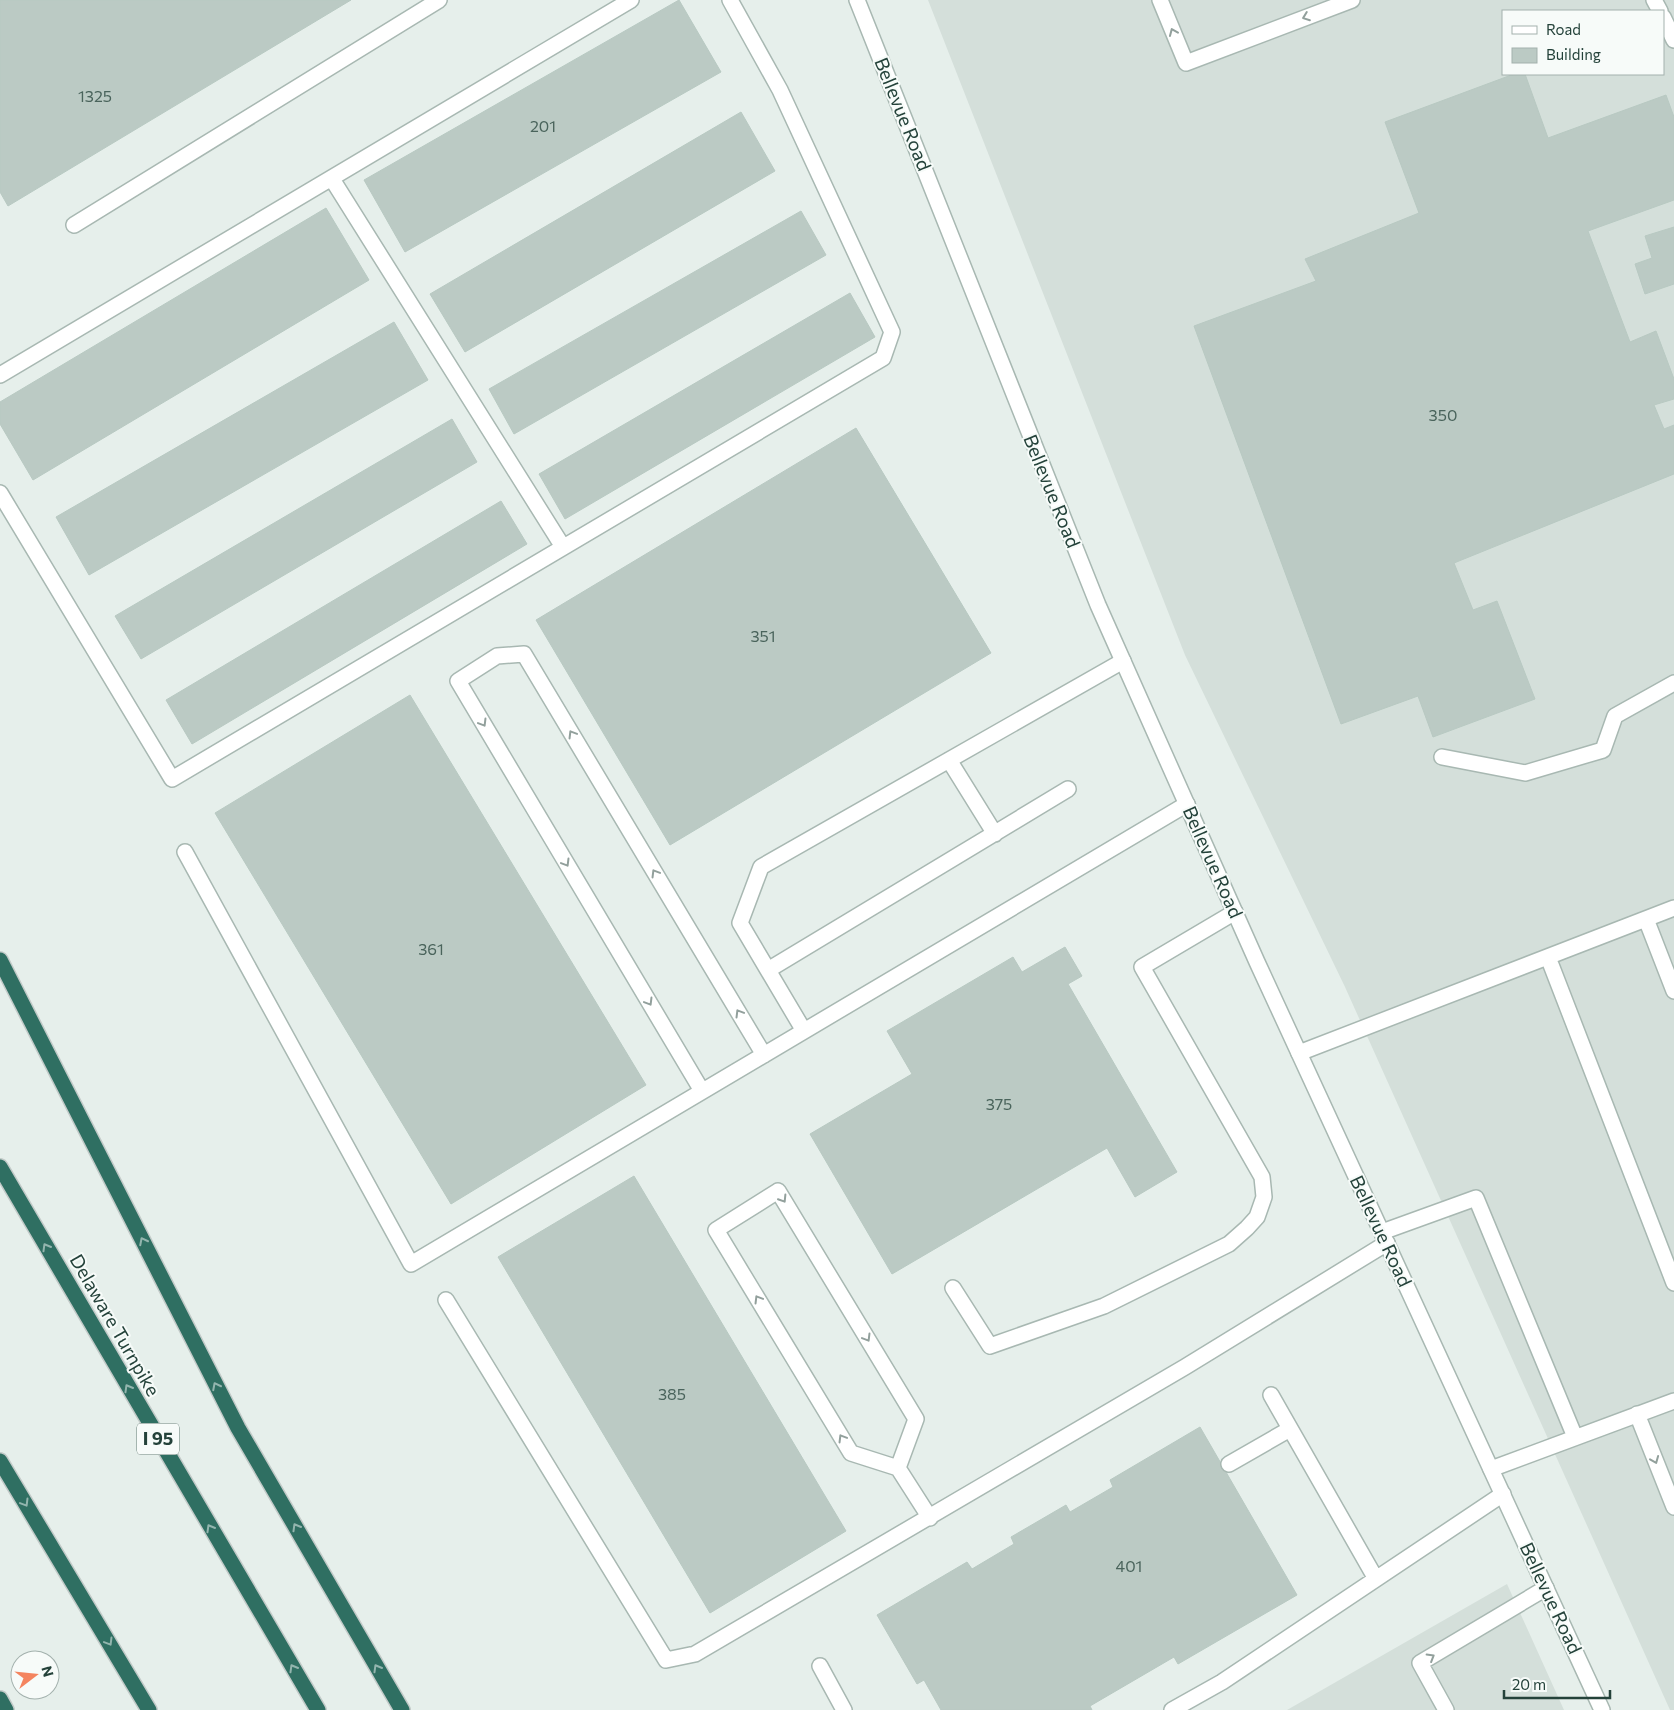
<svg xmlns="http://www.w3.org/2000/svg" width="1674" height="1710" font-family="Commissioner,sans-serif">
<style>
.built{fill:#d4dfda;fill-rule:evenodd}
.building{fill:#bbcac4;stroke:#b8c9c2}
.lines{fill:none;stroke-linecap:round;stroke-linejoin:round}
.lane-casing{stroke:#a8b8b2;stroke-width:18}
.street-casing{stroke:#a8b8b2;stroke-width:18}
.highway-casing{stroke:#c2cac8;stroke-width:18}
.lane{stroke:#fff;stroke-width:15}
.street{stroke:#fff;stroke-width:15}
.highway{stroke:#2f6f62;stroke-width:15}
.oneway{stroke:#92a09c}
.oneway2{stroke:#93b5ae}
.labels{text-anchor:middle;stroke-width:4;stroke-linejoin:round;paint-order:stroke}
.number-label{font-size:16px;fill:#4a645c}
.shield{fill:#f7fbf9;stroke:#637a73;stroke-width:1}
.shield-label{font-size:18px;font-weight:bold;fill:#24423a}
.street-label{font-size:19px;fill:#24423a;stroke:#f7fbf9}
</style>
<rect width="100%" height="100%" fill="#e6efeb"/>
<path class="built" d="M928 0H1674V1710H1670L1345 987 1185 655ZM1503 11H1663V74H1503Z
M1507 1584 1564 1710H1287Z"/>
<path class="building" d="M0 0H351L8 206 0 192Z
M679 0 721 72 405 252 364 180Z
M1514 74H1525L1548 138 1666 95 1674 117V200L1588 231 1630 342 1656 331 1674 379V399L1654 405 1664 429 1674 425V474L1454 563 1473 610 1497 601 1535 699 1433 737 1418 696 1341 724 1194 326 1316 281 1305 259 1419 213 1385 122Z
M741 112 775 171 465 352 430 294Z
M326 208 369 280 33 480 0 424V402Z
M801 211 826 255 514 434 489 389Z
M1674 227V284L1645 294 1635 264 1652 258 1645 236Z
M850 293 875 337 565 519 539 474Z
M394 322 428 380 89 575 56 517Z
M452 419 477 462 141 659 115 616Z
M856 428 991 653 670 845 536 620Z
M501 501 527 544 192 744 166 700Z
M410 695 646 1085 451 1204 215 813Z
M1065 947 1082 976 1068 984 1177 1172 1135 1197 1107 1148 892 1274 810 1134 912 1074 887 1031 1013 957 1022 972Z
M634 1176 846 1531 710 1613 498 1257Z
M1200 1427 1297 1595 1178 1664 1174 1657 1090 1706 1092 1710H941L924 1680 917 1684 877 1615 967 1562 972 1569 1014 1544 1011 1537 1066 1505 1070 1512 1113 1487 1110 1480Z"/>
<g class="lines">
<g class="lane-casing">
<path id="lane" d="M1160 0 1186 63 1352 0
M1654 0 1660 11
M1663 17 1674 40
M332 179 563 547
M74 225 439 0
M0 375 631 0
M0 493 172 779 883 358 892 332 780 90 730 0
M1442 757 1525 773 1603 750 1615 716 1674 683
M949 760 995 834
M185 852 411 1264 1187 804
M1646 919 1674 991
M1548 957 1674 1283
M768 970 1068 789
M804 1031 740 923 761 867 1123 661
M1299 1053 1674 908
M702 1091 458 681 497 656 524 654 764 1055
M1382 1232 1476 1198 1575 1437
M953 1288 990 1346 1104 1306 1229 1244 1247 1228 1257 1217 1264 1197 1262 1177 1142 967 1235 912
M446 1300 666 1660 695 1654 1185 1367 1387 1243
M1271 1395 1376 1579
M1637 1414 1674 1507
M1229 1464 1290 1429
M898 1468 916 1419 778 1191 716 1230 851 1453 898 1468 930 1518
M1491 1469 1674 1401
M820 1666 844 1710
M1172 1710 1222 1682 1503 1494
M1446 1710 1420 1663 1546 1588"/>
</g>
<g class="street-casing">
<path id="street" d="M857 0 1098 605 1257 962 1602 1710"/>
</g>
<g class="highway-casing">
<path id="highway" d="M0 960 238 1428 402 1710
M0 1167 318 1710
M0 1461 149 1710
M0 1699 6 1710"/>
</g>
<use href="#lane" class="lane"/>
<use href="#street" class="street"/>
<use href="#highway" class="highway"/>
</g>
<defs><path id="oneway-chevron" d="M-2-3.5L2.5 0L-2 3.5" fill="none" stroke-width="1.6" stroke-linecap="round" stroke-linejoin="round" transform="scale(1.25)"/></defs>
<g class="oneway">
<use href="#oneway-chevron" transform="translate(1306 17) rotate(159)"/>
<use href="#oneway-chevron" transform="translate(1173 32) rotate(-113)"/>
<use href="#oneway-chevron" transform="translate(483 723) rotate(59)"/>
<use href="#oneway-chevron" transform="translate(572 734) rotate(-121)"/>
<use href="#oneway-chevron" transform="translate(566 863) rotate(59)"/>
<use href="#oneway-chevron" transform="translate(655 873) rotate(-121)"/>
<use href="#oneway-chevron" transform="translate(649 1002) rotate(59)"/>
<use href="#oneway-chevron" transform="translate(739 1013) rotate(-121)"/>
<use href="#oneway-chevron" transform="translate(783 1199) rotate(58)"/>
<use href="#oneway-chevron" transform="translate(758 1299) rotate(-121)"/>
<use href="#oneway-chevron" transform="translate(867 1338) rotate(59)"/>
<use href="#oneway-chevron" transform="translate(842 1438) rotate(-121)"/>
<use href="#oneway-chevron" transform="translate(1655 1460) rotate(68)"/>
<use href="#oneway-chevron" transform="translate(1431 1657) rotate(-31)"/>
</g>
<g class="oneway2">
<use href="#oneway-chevron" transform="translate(143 1241) rotate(-117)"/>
<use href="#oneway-chevron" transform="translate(46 1247) rotate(-120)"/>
<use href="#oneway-chevron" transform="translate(216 1386) rotate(-117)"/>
<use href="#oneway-chevron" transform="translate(128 1388) rotate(-120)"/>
<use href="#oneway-chevron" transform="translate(25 1503) rotate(59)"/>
<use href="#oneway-chevron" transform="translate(296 1527) rotate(-120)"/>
<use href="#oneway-chevron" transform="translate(210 1528) rotate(-120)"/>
<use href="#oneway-chevron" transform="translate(109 1642) rotate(59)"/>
<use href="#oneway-chevron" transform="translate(293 1668) rotate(-120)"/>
<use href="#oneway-chevron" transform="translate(377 1668) rotate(-120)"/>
</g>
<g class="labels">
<g class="number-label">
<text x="95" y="102">1325</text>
<text x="543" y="132">201</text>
<text x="1443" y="421">350</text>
<text x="763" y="642">351</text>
<text x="431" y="955">361</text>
<text x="999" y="1110">375</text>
<text x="672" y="1400">385</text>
<text x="1129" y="1572">401</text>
</g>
<rect class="shield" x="137" y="1423.5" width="42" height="31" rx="4"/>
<g class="shield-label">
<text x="158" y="1445">I 95</text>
</g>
<g class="street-label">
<text transform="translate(903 114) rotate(68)" y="7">Bellevue Road</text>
<text transform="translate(1052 491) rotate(68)" y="7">Bellevue Road</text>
<text transform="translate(1213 862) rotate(66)" y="7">Bellevue Road</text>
<text transform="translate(1381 1231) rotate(65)" y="7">Bellevue Road</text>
<text transform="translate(115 1325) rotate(60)" y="7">Delaware Turnpike</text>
<text transform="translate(1551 1598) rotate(65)" y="7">Bellevue Road</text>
</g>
</g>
<rect x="1502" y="10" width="162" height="65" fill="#f7fbf9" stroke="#a3b1ad"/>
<rect x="1512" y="26" width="25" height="8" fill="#ffffff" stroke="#a3b1ad"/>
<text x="1546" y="35" font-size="15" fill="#24423a">Road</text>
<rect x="1512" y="48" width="25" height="15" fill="#bbcac4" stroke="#a3b1ad"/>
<text x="1546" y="60" font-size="15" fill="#24423a">Building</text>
<g transform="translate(35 1675) rotate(74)"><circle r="24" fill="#f7fbf9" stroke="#a3b1ad"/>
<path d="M0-4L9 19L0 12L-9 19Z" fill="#f4845f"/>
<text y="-8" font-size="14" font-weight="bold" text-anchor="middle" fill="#24423a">N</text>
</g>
<path d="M1504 1690v8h106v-8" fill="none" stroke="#24423a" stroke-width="2.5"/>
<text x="1512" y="1690" font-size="15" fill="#24423a" stroke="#f7fbf9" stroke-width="4" paint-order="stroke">20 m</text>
</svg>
